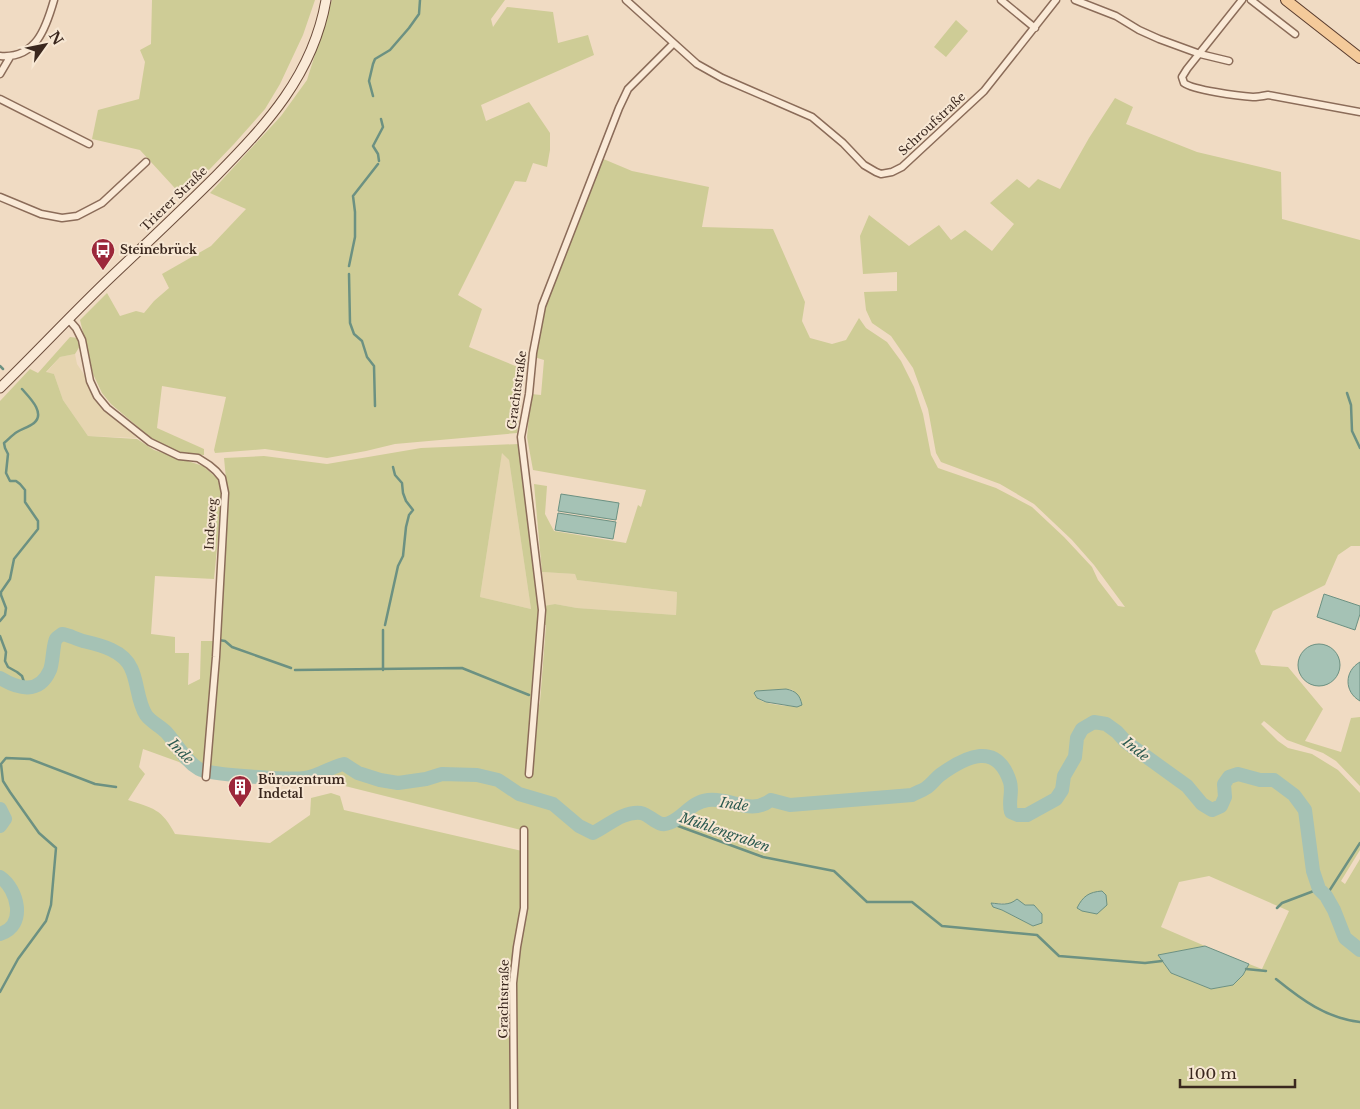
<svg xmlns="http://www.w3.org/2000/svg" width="1360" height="1109" font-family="'Libre Baskerville',serif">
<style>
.farmland{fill:#e6d5b0}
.green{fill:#cecc96;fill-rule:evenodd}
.water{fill:#a5c2b5;stroke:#6c9182}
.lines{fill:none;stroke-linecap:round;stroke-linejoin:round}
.stream{stroke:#6c9182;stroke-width:2.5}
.river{stroke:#a5c2b5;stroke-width:14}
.street-casing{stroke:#8b6c59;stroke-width:9}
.secondary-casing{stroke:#6c4d3c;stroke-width:11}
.primary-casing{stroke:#583b2d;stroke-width:12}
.street{stroke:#faead7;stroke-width:6}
.secondary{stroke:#faead7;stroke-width:9}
.primary{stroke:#f4ca9a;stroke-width:10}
.labels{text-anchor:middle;stroke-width:4;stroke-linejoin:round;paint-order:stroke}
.street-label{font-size:12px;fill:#3a271e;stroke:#f7e7d3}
.poi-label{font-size:12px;font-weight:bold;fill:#3a271e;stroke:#f7e7d3;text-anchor:start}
.water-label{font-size:14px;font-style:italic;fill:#2c5a50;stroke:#f7e7d3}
</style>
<rect width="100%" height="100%" fill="#f0dbc3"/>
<path class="farmland" d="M75 354 77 364 85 376 94 398 105 411 137 438 88 436 63 400 54 374 46 373 60 357Z
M502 452 509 460 531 609 480 597Z
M542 572 575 574 577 580 677 592 676 615 577 608 555 604 545 606Z"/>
<path class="green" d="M152 0H315L303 35 280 84 265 109 234 144 183 197 140 150 92 139 98 110 139 99 145 62 140 50 151 44Z
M332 0H505L491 19 493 27 507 7 553 12 558 43 588 35 594 55 481 105 486 121 529 102 550 133V150L547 167 533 163 526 182 515 181 458 295 482 309 469 347 525 370 517 433 395 444 366 451 327 458 265 449 215 453 214 450 226 397 162 386 157 428 204 449V455L178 454 151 438 111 404 102 393 93 374 80 320 107 293 120 316 136 311 144 313 154 301 169 288 162 274 211 246 246 209 210 193 281 116 307 80Z
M956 20 968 31 946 57 934 47Z
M1115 98 1133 107 1126 124 1197 152 1281 172 1282 219 1360 240V546H1351L1338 555 1325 585 1273 611 1255 651 1261 665 1288 667 1323 709 1305 741 1341 752 1351 718 1360 717V786L1336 761 1323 753 1287 740 1264 721 1261 724 1278 741 1288 748 1312 754 1338 770 1360 793V850L1341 881 1345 884 1360 859V1109H0V401L30 369 38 373 70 337 78 338 80 346 75 354 60 357 46 372 54 374 63 400 88 436 137 439 154 450 203 466 218 479 222 497 214 579 155 576 151 634 175 637V653H189L188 685 200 679 201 641H214L217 654 226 479 224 458 264 456 327 464 421 448 519 444 538 607 555 604 577 608 676 615 677 592 577 580 575 574 542 572 534 484 547 486 545 514 554 531 626 543 638 505 641 507 646 490 533 470 527 437 531 394 541 395 544 360 534 357 544 307 601 158 632 171 709 187 702 227 773 229 805 302 802 321 810 338 832 344 846 340 859 318 866 328 887 342 901 361 914 387 923 414 931 455 938 468 996 488 1032 507 1064 537 1092 567 1098 580 1118 606 1125 607 1094 565 1072 540 1034 504 1000 484 941 462 936 453 928 409 913 368 891 336 872 323 866 310 864 292 897 291V272L863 274 860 236 869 215 909 246 939 225 951 240 965 230 992 251 1014 224 990 203 1017 179 1029 188 1038 179 1060 189 1089 138ZM502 453 509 460 531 609 480 597ZM539 625H546L540 702 530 735ZM786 689 793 690 797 707C785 705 758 706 754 693L756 691ZM143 749 179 762 202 777 299 784 310 781 345 786 521 830 522 851 344 810 340 796 331 793 311 798 310 815 270 843 175 834C162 809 153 808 128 800L145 774 139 767ZM1209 876 1289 911 1262 969 1249 964 1243 975 1233 985 1211 989 1171 973 1158 955 1205 946 1161 927 1179 882ZM992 903 1034 905 1042 914 1033 926 1002 910 993 907Z"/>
<path class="water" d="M561 494 619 503 616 520 558 511Z
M558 513 616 522 613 539 555 530Z
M1324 594 1360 606V614L1355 630 1317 617Z
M1298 665a21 21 0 1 1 42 0a21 21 0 1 1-42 0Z
M1360 662V701C1344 692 1344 671 1360 662Z
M786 689C796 691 800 695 802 705L797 707 766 702 757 698 754 693 756 691Z
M1102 891 1106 895 1107 905 1097 914 1082 911 1077 908C1083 896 1089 892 1102 891Z
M1017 899 1025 905H1034L1042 914V923L1033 926 1002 910 993 907 991 903C1001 904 1009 906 1017 899Z
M1205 946 1249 964 1243 975 1233 985 1211 989 1171 973 1158 955Z"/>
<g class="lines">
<path class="stream" d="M373 96 369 81 373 64 375 59 390 50 409 28 419 14 420 0
M379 161 378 154 373 146 383 127 381 119
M349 266 355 237V212L353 196 378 164
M349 274 350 323 354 334 362 341 367 357 374 366 375 406
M0 366 3 369
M1347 393 1351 405 1352 431 1360 448
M0 621 5 615 6 608 1 595V592L10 579 14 559 38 529V521L25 502V490L20 484 16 481H10L6 473 8 454 5 448 4 443C8 440 12 435 17 432 22 429 29 427 34 423 46 413 29 397 22 389
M385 625 398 566 403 556 406 527 409 515 413 510 406 501 403 493 402 483 395 475 393 467
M0 636 6 652 5 661 8 667 17 672 22 676 26 688
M219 640 225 641 232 647 291 668
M295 670 462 668 529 695
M383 670V630
M670 823 763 857 834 871 867 902H912L942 926 1037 935 1059 956 1145 963 1162 961
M1326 896 1360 843
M1277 908 1282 903 1319 889
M1246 969 1266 971
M1276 979C1302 1000 1326 1018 1360 1022
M0 992 18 959 46 921 51 905 56 848 39 833 10 792 3 781 1 764 6 758 30 759 95 784 116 787"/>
<path class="river" d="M0 678C18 689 39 695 50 670 53 663 53 643 56 639 57 637 60 636 62 634 70 635 75 639 83 641 100 645 123 650 131 668 138 682 137 701 146 715 151 722 160 726 166 732 177 744 185 761 199 769 209 775 291 780 305 778 319 776 330 767 344 764L358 773 380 780 398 783 426 779 442 774 477 775 498 780 519 794 553 804 579 826 593 833C608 826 622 811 641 813 651 815 658 828 669 823 683 818 691 802 708 800 731 797 750 816 771 800L790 805 912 795C917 792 922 791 926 788 931 785 935 779 940 775 966 756 997 741 1010 782 1013 792 1008 801 1011 812L1018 815H1027L1056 799 1062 790 1064 776 1075 757 1077 738 1082 729 1094 722 1106 724 1117 732 1126 742 1187 786 1202 804 1212 810 1221 806 1225 797 1224 784 1229 777 1238 774 1260 780H1274L1294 795 1305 810 1313 871 1319 889 1326 896 1334 910 1345 938 1360 950
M0 809 5 819 0 826
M0 877C18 889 27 926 0 934"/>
<g class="street-casing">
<path id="street" d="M626 0 697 64 722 78 812 117 843 143 864 165 876 172 881 174 892 172 902 167 984 91 1056 0
M1001 0 1035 28
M1075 0 1116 16 1139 30 1159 39 1200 54 1229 61
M1242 0 1187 69 1182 77 1184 83C1193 90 1239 96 1253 97 1258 97 1263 96 1268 95L1360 112
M1251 0 1295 34
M0 56C36 59 46 28 54 0
M0 74 10 57
M0 99 89 144
M0 197 41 214 62 218 77 216 102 203 146 162
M69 320 76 328 82 340 90 381 97 396 107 408 150 442 179 456 198 458 209 465 216 471 222 478 225 493 216 657 206 777
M529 774 542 610 521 437 529 394 533 353 542 306 619 108 628 89 673 44
M514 1109 513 983 517 947 524 908V830"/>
</g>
<g class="secondary-casing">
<path id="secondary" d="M0 388C38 351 74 312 112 276 147 243 182 210 216 176 266 125 313 75 326 0"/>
</g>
<g class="primary-casing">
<path id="primary" d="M1286 0 1360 58"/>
</g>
<use href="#street" class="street"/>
<use href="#secondary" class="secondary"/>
<use href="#primary" class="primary"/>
</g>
<defs>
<g id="bus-pin" transform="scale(1.25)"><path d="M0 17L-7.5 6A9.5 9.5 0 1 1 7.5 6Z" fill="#9c273a" stroke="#f7e7d3"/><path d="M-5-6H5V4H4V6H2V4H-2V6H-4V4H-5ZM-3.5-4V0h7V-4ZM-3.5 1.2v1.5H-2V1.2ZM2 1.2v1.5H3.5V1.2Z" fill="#fff"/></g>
<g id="building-pin" transform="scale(1.25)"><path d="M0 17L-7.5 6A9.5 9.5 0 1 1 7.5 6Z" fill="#9c273a" stroke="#f7e7d3"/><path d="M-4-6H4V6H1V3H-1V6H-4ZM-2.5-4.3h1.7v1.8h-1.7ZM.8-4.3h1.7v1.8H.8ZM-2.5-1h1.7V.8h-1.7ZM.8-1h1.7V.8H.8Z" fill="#fff"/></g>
</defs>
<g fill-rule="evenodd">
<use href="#bus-pin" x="103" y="250"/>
<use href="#building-pin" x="240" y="787"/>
</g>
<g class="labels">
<g class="street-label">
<text transform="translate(932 124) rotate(-43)" y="4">Schroufstraße</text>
<text transform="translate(174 199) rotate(-44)" y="4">Trierer Straße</text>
<text transform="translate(517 390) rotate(-82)" y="4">Grachtstraße</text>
<text transform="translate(211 524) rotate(-86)" y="4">Indeweg</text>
<text transform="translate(504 999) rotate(-89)" y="4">Grachtstraße</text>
</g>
<g class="poi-label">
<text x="120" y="254">Steinebrück</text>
<text x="258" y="784">Bürozentrum<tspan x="258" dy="14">Indetal</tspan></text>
</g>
<g class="water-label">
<text transform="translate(1136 749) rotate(39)" y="5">Inde</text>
<text transform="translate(181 751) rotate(45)" y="5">Inde</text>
<text transform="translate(734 804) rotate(8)" y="5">Inde</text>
<text transform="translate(725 832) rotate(19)" y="5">Mühlengraben</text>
</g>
</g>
<g transform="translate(45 45) rotate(57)" stroke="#f7e7d3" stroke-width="4" paint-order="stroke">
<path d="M0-4L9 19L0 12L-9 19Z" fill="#3a271e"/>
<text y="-8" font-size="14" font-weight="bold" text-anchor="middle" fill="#3a271e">N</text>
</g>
<path d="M1180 1079v8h115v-8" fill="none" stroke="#3a271e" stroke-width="2.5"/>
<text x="1188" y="1079" font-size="15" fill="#3a271e" stroke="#f7e7d3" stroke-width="4" paint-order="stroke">100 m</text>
</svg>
